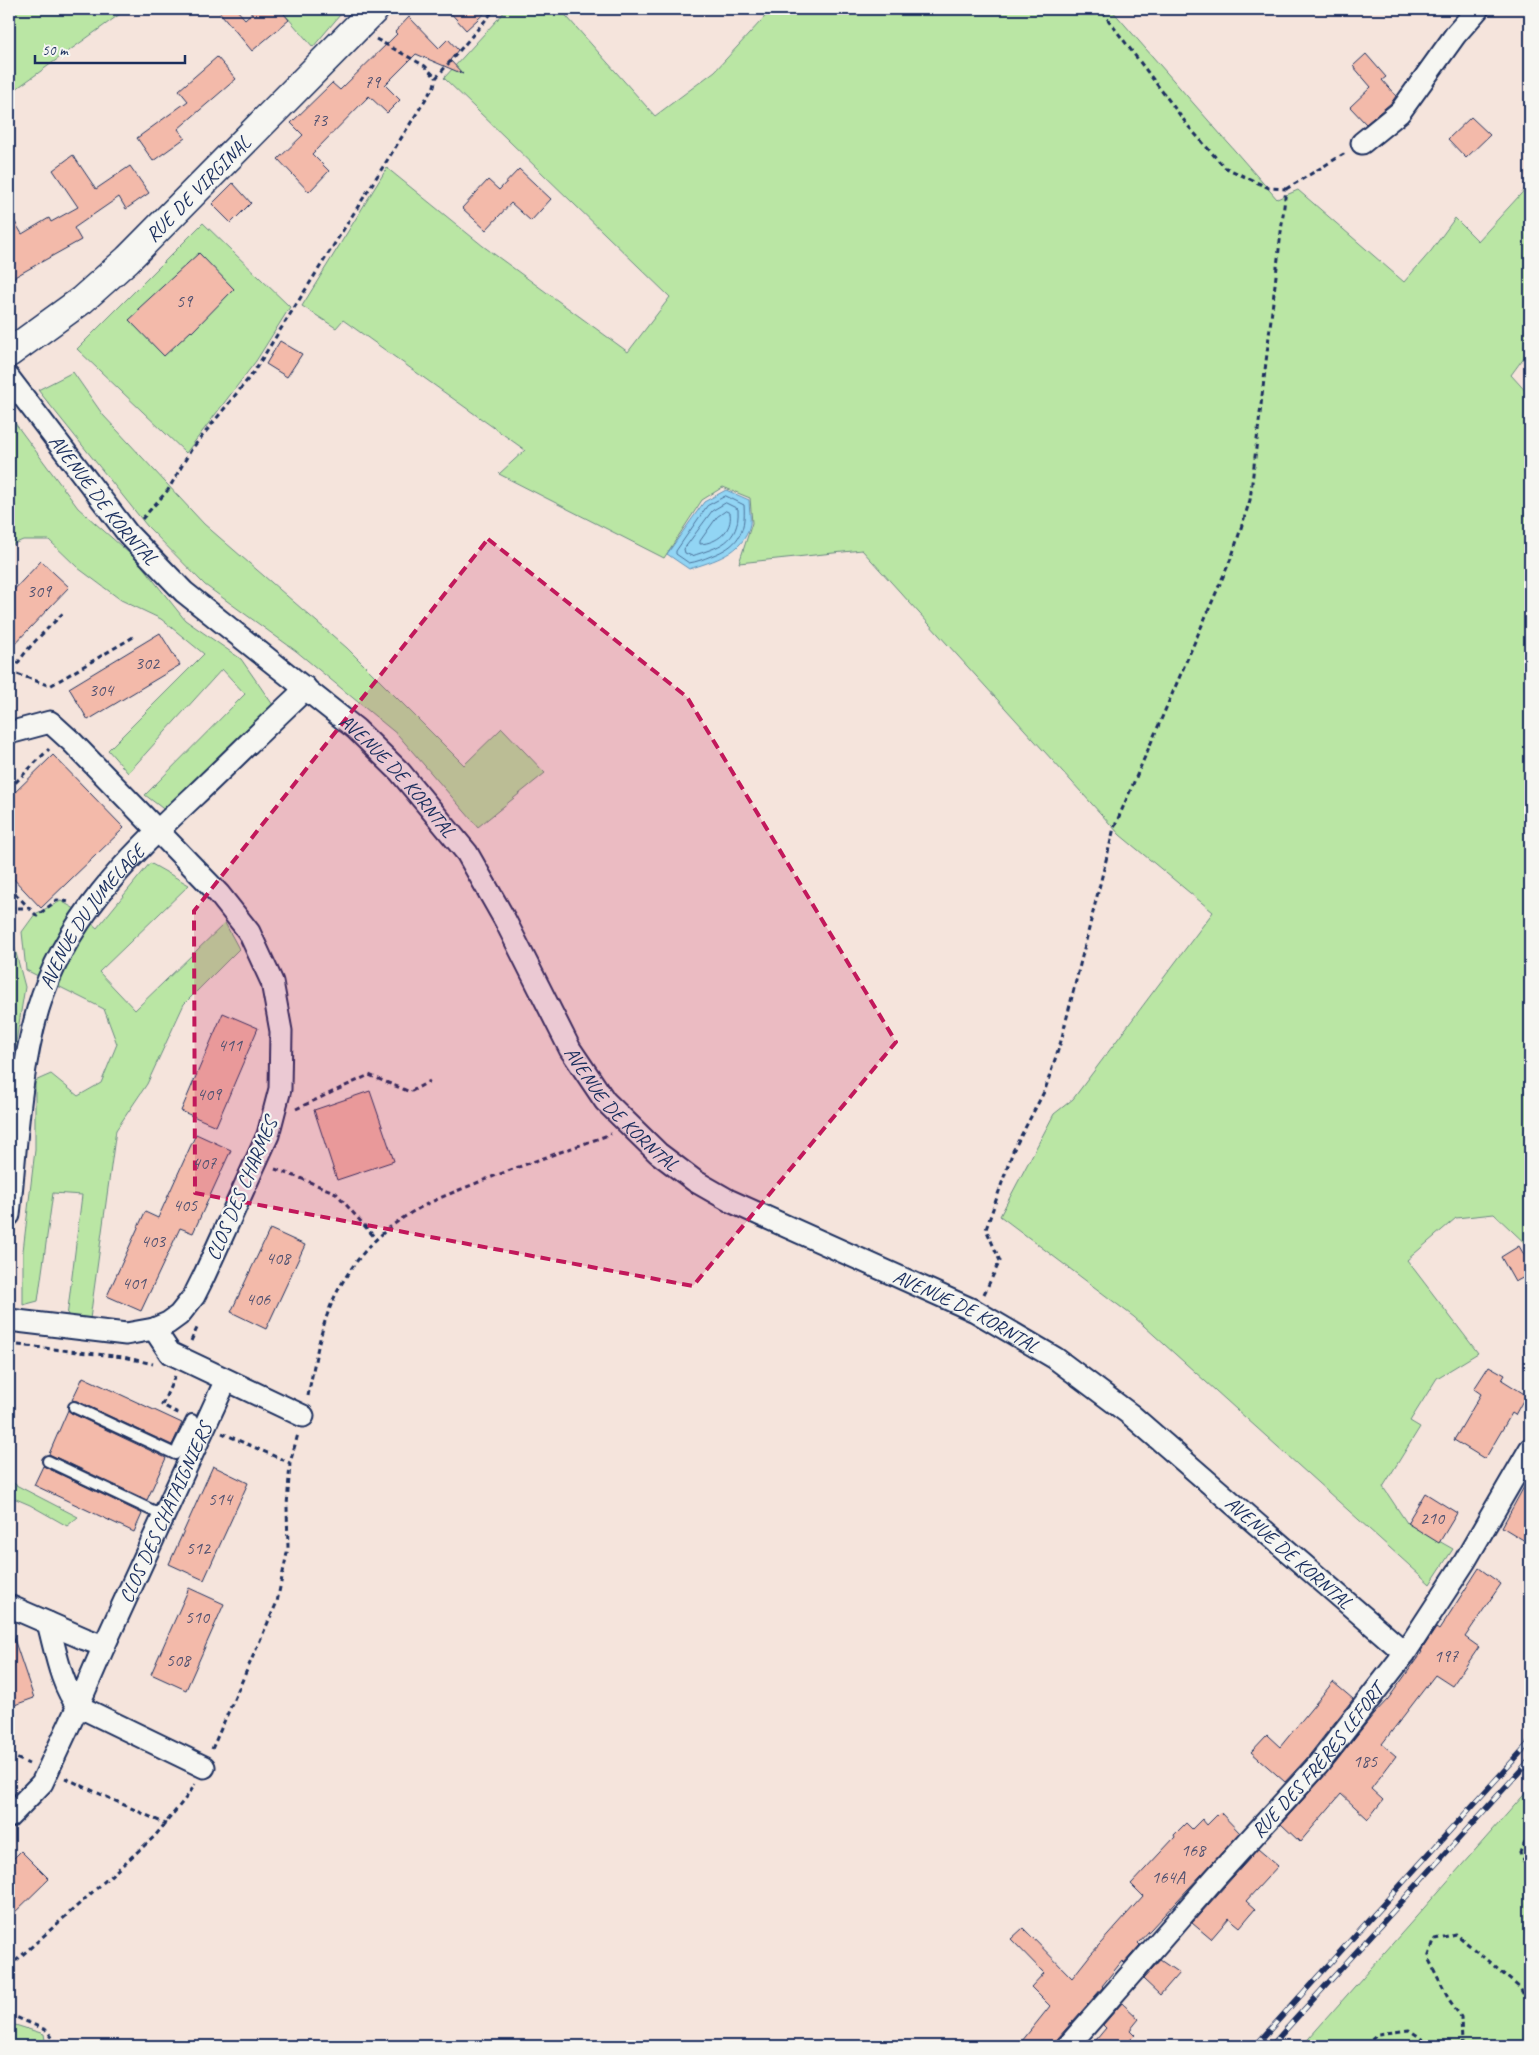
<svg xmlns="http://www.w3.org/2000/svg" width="1539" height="2055" font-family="Caveat,sans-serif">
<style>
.green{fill:#bae6a4;stroke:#6a8a81}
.water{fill:#92d5f4;stroke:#6293b8}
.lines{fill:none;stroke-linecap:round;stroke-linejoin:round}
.shore{stroke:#4b719a;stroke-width:1}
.building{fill:#f3baaa;stroke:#1b2f5e}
.lane-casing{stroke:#1b2f5e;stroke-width:14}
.street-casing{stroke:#1b2f5e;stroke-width:25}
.secondary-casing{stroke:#1b2f5e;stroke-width:31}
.path{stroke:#1b2f5e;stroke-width:3;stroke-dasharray:5 4;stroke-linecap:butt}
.lane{stroke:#f6f6f2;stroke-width:10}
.street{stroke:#f6f6f2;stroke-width:21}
.secondary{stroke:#f6f6f2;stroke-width:28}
.rail-casing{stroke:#1b2f5e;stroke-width:5.5}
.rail{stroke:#f6f6f2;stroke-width:4;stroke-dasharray:11;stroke-linecap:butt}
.marked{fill:#c2185b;fill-opacity:0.2;stroke:#c2185b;stroke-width:4;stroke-dasharray:10 6;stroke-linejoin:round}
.labels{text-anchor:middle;stroke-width:4.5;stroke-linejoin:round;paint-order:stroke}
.number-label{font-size:18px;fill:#515271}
.street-label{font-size:20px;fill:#1b2f5e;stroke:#f6f6f2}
</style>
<rect width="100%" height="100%" fill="#f5e4dc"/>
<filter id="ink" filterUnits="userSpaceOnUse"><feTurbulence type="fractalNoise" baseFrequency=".02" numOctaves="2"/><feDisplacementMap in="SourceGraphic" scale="10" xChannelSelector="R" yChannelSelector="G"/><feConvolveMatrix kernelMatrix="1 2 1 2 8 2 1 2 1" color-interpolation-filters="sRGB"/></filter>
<g filter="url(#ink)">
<path class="green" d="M9 9H127L9 94Z
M280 9H345L313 47Z
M507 9H560L655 116 715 71 772 9H1111L1277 199 1298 190 1404 282 1431 251 1455 218 1478 241 1530 184V349L1511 375 1530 396V1248L1494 1214 1456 1218 1407 1260 1478 1353 1437 1378 1410 1421 1420 1427 1383 1487 1407 1523 1453 1549 1430 1584 1134 1317 1000 1216 1054 1114 1073 1099 1213 912 1120 835 862 550 739 563 752 523 750 498 723 487 702 500 664 558 499 474 525 450 343 320 336 328 302 306 387 168 483 246 628 352 670 297 444 78Z
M203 223 290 307 256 361 186 453 77 349Z
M73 372 103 415 204 524 347 648 464 765 502 728 545 773 478 827 398 735 296 651 205 585 147 526 38 390Z
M9 415 78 508 138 561 185 620 241 659 273 705 166 811 145 795 245 694 222 669 128 773 108 750 204 654 161 619 121 600 78 568 49 540H23L9 546Z
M150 863 189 885 99 972 135 1010 225 923 239 949 184 1004 147 1084 116 1130 90 1319 67 1317 82 1195 53 1193 38 1301 23 1305V1251L35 1150V1081L51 1074 78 1096 101 1083 117 1044 104 1009 26 970 22 932 35 914 61 901 75 909 97 928Z
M9 938H12L25 987 14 1054 9 1053Z
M9 1479 16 1485 78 1517 67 1526 30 1505 9 1496Z
M1530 1788V2046H1302Z
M9 2023 44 2034 46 2046H9Z"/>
<path class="water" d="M726 490 749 500C749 508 751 517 750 524 744 554 713 561 689 569L667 554 704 502Z"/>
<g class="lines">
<path class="shore" d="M726 496 744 505C746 533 738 546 711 556 704 559 696 562 689 563L676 554V551L707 506Z
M726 503 738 509C740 543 718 547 692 556L685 553 684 549 712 511Z
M726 511 730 513C733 531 717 543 700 544V541L717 517Z"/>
</g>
<path class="building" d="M217 9H236L245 19 256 9H280L289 20 252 51Z
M447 9H489L466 30Z
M409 17 439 48 448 39 458 50 450 60 463 74 416 54 385 85 400 100 387 113 369 96 312 154 329 171 309 192 278 159 303 135 291 123 332 83 340 90 397 34 395 32Z
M1366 54 1386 77 1382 80 1396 96 1391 103 1366 124 1350 107 1371 87 1353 66Z
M217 57 236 79 178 129 185 138 153 161 137 138 188 101 179 90Z
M1471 117 1490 135 1466 158 1448 139Z
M73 155 96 189 130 166 149 193 126 209 119 197 74 228 81 240 9 280V212L22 234 49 218 51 222 78 207 53 170Z
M519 169 551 199 531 221 511 203 486 230 462 208 488 180 499 190Z
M233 183 251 203 231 223 212 204Z
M199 253 234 289 192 332 191 331 164 356 129 320 140 310 138 309Z
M280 341 302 354 287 377 266 364Z
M41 561 69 587 9 650V595Z
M160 633 180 665 88 720 69 688Z
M53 755 124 828 41 908 9 874V798Z
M223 1013 258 1028 216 1126 181 1111Z
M370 1091 394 1161 337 1180 314 1110Z
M196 1134 231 1150 193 1233 180 1228 141 1311 107 1296 145 1212 158 1218Z
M270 1229 305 1245 266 1329 231 1312Z
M1519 1246 1530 1265V1274L1515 1282 1501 1257Z
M1489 1366 1505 1375 1502 1380 1526 1395 1515 1415 1512 1413 1485 1459 1454 1440 1481 1394 1474 1389Z
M83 1377 182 1423 172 1445 77 1401 72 1400Z
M68 1410 71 1413 166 1458 147 1500 49 1454Z
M43 1466 141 1513 142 1514 134 1532 34 1485Z
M213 1466 248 1483 204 1580 169 1564Z
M1530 1476V1544L1502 1527Z
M1425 1493 1457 1513 1439 1543 1407 1523Z
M1479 1568 1501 1584 1465 1637 1479 1647 1452 1686 1435 1675 1382 1744 1396 1756 1371 1789 1383 1800 1368 1819 1341 1794 1300 1842 1281 1824 1326 1774 1373 1715 1388 1699 1422 1652 1421 1651 1436 1628 1439 1630Z
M189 1588 224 1604 186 1690 151 1674Z
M9 1633H12L34 1698 9 1707Z
M1333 1682 1353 1699 1307 1758 1285 1782 1251 1752 1267 1735 1280 1747Z
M1220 1812 1240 1833 1138 1943 1140 1945 1124 1963 1122 1961 1102 1986 1103 1987 1051 2046H1018L1050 2006 1031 1987 1044 1973 1011 1939 1023 1928 1072 1978 1091 1954 1143 1896 1131 1884 1175 1837 1174 1835 1186 1823 1192 1829 1202 1819 1207 1825Z
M1258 1849 1278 1866 1246 1901 1255 1909 1240 1927 1229 1918 1211 1939 1192 1923Z
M21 1851 49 1879 9 1918V1863Z
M1160 1960 1179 1973 1160 1995 1143 1979Z
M1122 2003 1139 2019 1130 2030 1135 2035 1124 2046H1091L1106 2028 1103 2025Z"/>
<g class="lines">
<g class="lane-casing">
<path id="lane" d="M74 1407 175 1454 193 1436
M178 1448 192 1420
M48 1461 164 1516"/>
</g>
<g class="street-casing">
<g id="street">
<path d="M1362 143 1400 112 1456 34 1478 9"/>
<path id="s1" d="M9 378 128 534 184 592 356 729 400 772 467 853 505 920 570 1049 605 1101 658 1153 695 1181 730 1201 975 1311 1055 1358 1131 1415 1405 1653"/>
<path d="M9 733 50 722 72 742 219 894 249 932 272 982 281 1031 280 1089 268 1135 204 1276 194 1296 179 1315 168 1323 154 1329 126 1334 9 1320"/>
<path id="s2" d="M9 1215C16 1147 19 1075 38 1009 65 919 126 860 192 798 227 765 261 731 296 698L305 687"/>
<path d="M154 1329 170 1353 303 1416"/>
<path id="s3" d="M9 1606 85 1639 104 1646 226 1380"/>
<path d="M48 1623C55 1648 61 1686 78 1706L104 1646"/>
<path d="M9 1817 42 1783 78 1706 204 1767"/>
<path id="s4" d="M1068 2046 1215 1878 1317 1766 1405 1653 1465 1561 1530 1449"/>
</g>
</g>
<g class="secondary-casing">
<g id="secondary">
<path id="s5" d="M9 353 82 300 128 259 375 9"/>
</g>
</g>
<path class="path" d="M376 39 425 66 436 78
M1286 189 1347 152
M142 519 168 490 191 450 253 373 434 86 436 78 495 9
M9 671 50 686 135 636
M13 672C24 649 46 631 64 612
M9 789 49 749
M9 887 29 908
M9 908H29L37 916 57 900 69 902
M296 1109 369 1075 410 1092 430 1081
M275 1169 300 1178 336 1193 376 1239
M984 1294 1000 1261 986 1229 1013 1151 1045 1090 1061 1041 1114 828 1232 556 1250 500 1286 189 1269 188 1224 167 1189 127 1100 9
M191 1341 198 1326
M9 1344 123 1357 153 1364
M175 1376 162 1405 180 1414
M308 1396C315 1362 320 1326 336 1294 351 1265 373 1238 400 1220 424 1203 452 1193 479 1182 522 1165 567 1150 611 1134
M222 1433 290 1463
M212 1749 277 1602 288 1548 287 1506 290 1463 298 1434
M9 1755 29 1764
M65 1778 166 1824
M1530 1834 1520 1852 1530 1880
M9 1967 155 1836 189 1794 195 1784
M9 2014 46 2030 56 2042 55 2046
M1365 2046 1378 2034 1409 2030 1433 2046
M1460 2046 1462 2044 1461 2017 1448 1998 1428 1958 1435 1939 1456 1934 1520 1988 1530 2006"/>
<use href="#lane" class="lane"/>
<use href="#street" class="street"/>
<use href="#secondary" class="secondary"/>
<g class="rail-casing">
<path id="rail" d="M1255 2046 1530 1742
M1271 2046 1530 1760"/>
</g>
<use href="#rail" class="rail"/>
</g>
</g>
<path class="marked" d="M488 539 687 697 896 1042 693 1286 195 1193 194 911Z"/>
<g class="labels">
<g class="number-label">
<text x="372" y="88">79</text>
<text x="319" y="126">73</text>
<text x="184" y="307">59</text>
<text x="39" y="597">309</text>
<text x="147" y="669">302</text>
<text x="101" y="696">304</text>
<text x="230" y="1051">411</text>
<text x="209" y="1100">409</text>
<text x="204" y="1169">407</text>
<text x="185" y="1211">405</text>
<text x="153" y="1247">403</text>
<text x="278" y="1264">408</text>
<text x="134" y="1289">401</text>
<text x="258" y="1305">406</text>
<text x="220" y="1505">514</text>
<text x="1432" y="1524">210</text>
<text x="198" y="1554">512</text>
<text x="197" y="1623">510</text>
<text x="1446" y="1662">197</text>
<text x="178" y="1666">508</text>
<text x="1365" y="1767">185</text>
<text x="1193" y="1856">168</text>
<text x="1168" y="1883">164A</text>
</g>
<g class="street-label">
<text dy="7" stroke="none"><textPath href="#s5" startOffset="251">RUE DE VIRGINAL</textPath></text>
<text dy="7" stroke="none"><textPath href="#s1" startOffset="154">AVENUE DE KORNTAL</textPath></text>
<text dy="7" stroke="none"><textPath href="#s1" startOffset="559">AVENUE DE KORNTAL</textPath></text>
<text dy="7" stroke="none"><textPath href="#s2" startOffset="316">AVENUE DU JUMELAGE</textPath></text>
<text dy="7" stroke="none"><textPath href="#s1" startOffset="964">AVENUE DE KORNTAL</textPath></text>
<text transform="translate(241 1189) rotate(-67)" y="7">CLOS DES CHARMES</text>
<text dy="7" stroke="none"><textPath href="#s1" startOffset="1369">AVENUE DE KORNTAL</textPath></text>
<text dy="7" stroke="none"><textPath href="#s3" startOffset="250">CLOS DES CHÂTAIGNIERS</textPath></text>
<text dy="7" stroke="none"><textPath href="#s1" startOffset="1774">AVENUE DE KORNTAL</textPath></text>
<text dy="7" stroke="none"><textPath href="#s4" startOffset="379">RUE DES FRÈRES LEFORT</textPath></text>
</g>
</g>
<rect width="1539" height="2055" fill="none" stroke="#f6f6f2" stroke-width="30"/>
<rect x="15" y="15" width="1509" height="2025" fill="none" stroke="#1b2f5e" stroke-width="2" filter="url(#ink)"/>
<path d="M35 55v8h150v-8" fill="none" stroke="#1b2f5e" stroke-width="2.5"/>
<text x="42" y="55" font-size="15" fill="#1b2f5e" stroke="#f6f6f2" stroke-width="4" paint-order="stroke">50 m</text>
</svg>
